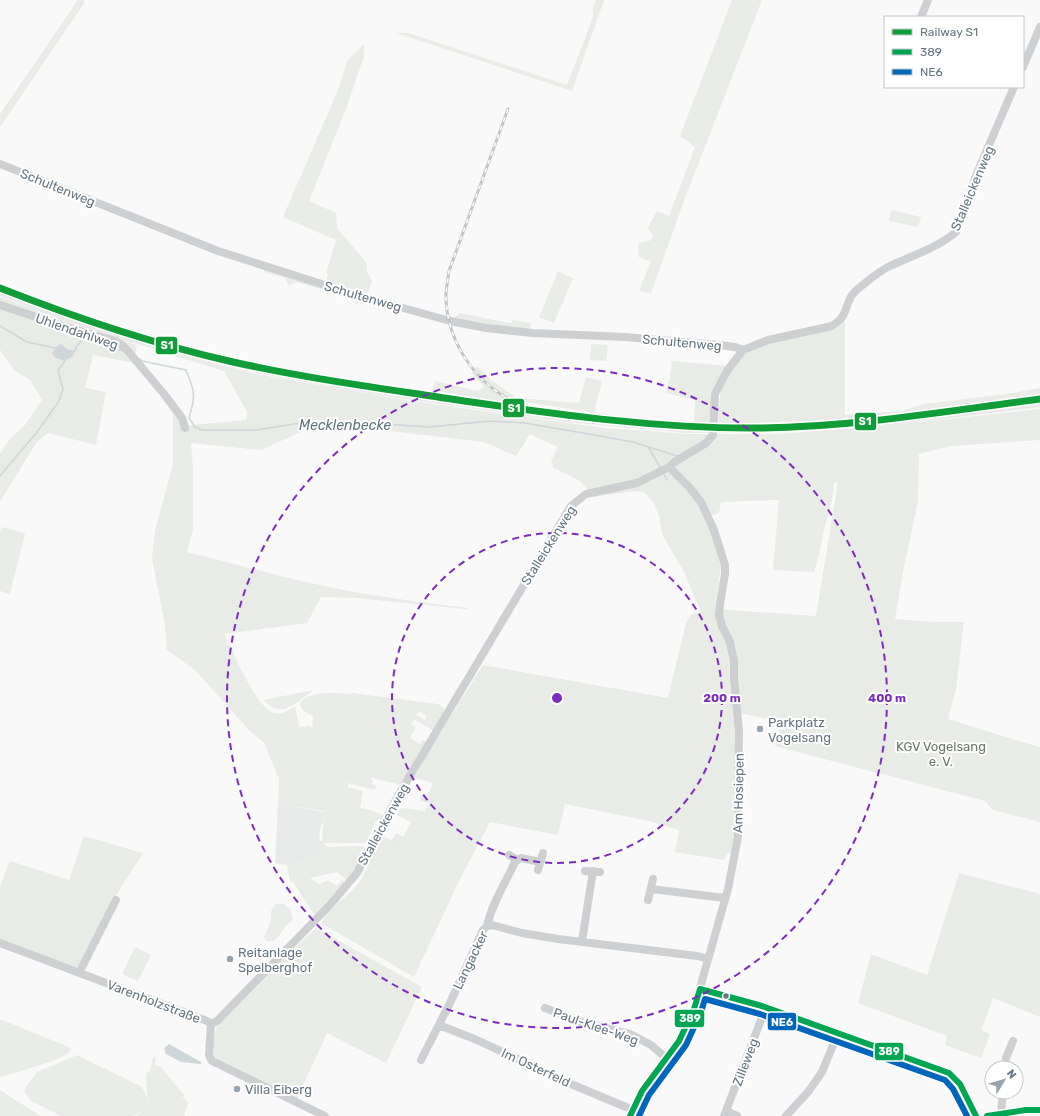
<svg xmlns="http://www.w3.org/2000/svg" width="1040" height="1116" font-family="Rubik,sans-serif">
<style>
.built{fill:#e8e9e9}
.green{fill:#e8ebe6;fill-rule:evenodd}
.water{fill:#ced6d9}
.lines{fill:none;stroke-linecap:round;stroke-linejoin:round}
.stream{stroke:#ced6d9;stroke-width:1.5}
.minor{stroke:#cecfd0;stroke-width:8}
.rail-casing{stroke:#c3c5c6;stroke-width:3}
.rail{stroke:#fff;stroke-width:1.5;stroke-dasharray:4.5;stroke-linecap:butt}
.bus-1-casing{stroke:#fff;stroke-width:9}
.bus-2-casing{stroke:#fff;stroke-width:9}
.bus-1{stroke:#00a651;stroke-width:6}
.bus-2{stroke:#0065bd;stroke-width:6}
.rail-1-casing{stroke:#fff;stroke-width:10}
.rail-1{stroke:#109c37;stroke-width:7}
.ring{fill:none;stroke:#7b2cbf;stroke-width:2;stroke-dasharray:7 5}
.poi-dot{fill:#99a4ac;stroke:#fff;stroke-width:1.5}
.bus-dot{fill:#657683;stroke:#fff;stroke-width:1.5}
.labels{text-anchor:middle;stroke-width:4;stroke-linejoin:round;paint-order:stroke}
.street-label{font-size:13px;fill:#657683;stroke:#fff}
.poi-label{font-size:13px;fill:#657683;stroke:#fff;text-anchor:start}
.park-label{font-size:13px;fill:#687a64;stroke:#fff}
.water-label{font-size:14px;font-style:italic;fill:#60757c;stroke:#fff}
.centre{fill:#7b2cbf;stroke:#fff;stroke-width:2}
.ring-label{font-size:12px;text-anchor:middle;font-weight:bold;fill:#7b2cbf;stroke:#fff;stroke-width:4;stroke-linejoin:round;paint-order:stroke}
.line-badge{stroke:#fff;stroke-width:1.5}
.badge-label{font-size:11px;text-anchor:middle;font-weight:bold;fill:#fff}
</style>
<rect width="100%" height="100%" fill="#f9f9f9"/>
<path class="built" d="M0 286 96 322 180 347 241 361 350 381 569 414 652 422 711 425 778 424 866 419 1040 397V407L891 425 780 433H686L568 422 405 399 350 390 261 374 200 360 117 339 57 318 0 296Z
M416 715 437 727 434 731 414 719Z
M278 804 324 812 323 824H321L319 839 327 847 321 855 287 865 275 863Z
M396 833 404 837 399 845 379 839 381 835 391 840 393 839Z"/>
<path class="green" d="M78 0H82L85 2 0 127V114Z
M596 0H604L572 91 396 33H409L567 85 593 17V8Z
M732 0H762L685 198 651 293 639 291 651 261 644 260 638 256 639 243 649 241 654 237 648 228 657 211 669 216 695 147 680 136Z
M364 44V56L347 106 309 201 336 213 337 228 366 262 367 271 372 281 366 298 357 304 344 296 297 282 289 286 284 277 266 273 260 265 325 285 328 274 326 273 336 240 283 217 338 90 347 61Z
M891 210 921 217 918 227 889 221Z
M558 271 573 278 554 323 539 317Z
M0 297 117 340 137 345 133 363 93 355 85 388 106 392 96 445 48 433 36 443 0 502V454L10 439 25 425 42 400 30 380 14 370 0 350Z
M460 313 509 323H511L513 320 531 323 530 330 450 321Z
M845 322V415L901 411 924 404 1014 393 1040 388V396L920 412 836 420 719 424 718 419 721 386 745 353 779 340 836 329Z
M591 344 608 345 606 361 590 360Z
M167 352 261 375 405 400 604 428 688 434H780L892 425 1040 409V440L951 446 919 454 918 501 903 572 895 619 932 622H964L956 689 948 719 916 716 948 719 1012 739 1040 747V822L993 810 985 801 775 746 782 722 739 713 737 805 733 853H727L724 860 675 852 679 830 649 821 565 804 558 835 490 822 461 877 414 977 321 923C330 908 345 899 356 886 362 880 365 871 369 864H364L377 840 381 839 399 845 411 822 397 815 401 808 425 811V808H428L429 803 420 801 421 796H427L433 783 414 778 429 751 483 665 668 698 686 623 691 614 701 612 684 572 662 534 659 516 654 503 645 493 636 491 592 497C582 478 572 477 554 468L551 461 558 447 530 434 516 456 484 442 364 428 313 426 262 450 191 443 193 470V529L187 552C244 566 302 583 360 593 396 599 432 604 469 608L465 609 356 598 321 597 307 623 224 634C233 651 256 708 274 713 282 715 289 710 295 706L299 727 311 726V729H312L313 716C305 712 301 711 300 702 313 690 334 693 351 694L352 693 438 704 444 708 445 711 437 727 425 720 427 716 419 711 411 724 416 727 410 738 420 744 423 740 427 743 402 785 372 778 371 780H373L372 784 376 786 375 790 348 783V787L363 791 360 808 371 810 384 816 381 823 376 821 368 837 372 840 366 843H322L324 811 278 804 279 779 264 743 249 730 195 670 167 650 165 625 152 559 155 531 173 464V410L182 426 246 420 247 412 224 371 169 354ZM669 468 690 487 712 515 719 513 721 502 779 500 773 570 814 572 819 555 823 533 831 507 834 483 838 482 816 616 715 609 721 566 717 546 700 506Z
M672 361 727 366 710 425 649 421 605 416 584 411 520 401 512 404 432 390 435 381 478 391 484 387 472 373 477 366 491 380 517 398 579 403 586 377 602 381 594 412 639 419 694 421 695 400 666 393 670 377Z
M2 527 25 533 10 594 0 591V531Z
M314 690C304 696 290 712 277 709 271 708 267 703 263 700Z
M84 836 143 853 117 894 78 966 75 968 0 940V886L10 861 69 880Z
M361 846 365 848 366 852 348 881 337 872 310 878 319 884 328 880 337 886 342 880 346 883 315 916 293 882 297 881 290 882 287 865 321 855 327 847Z
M959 873 1040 894V1017L993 998 981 1030 990 1034 981 1058 945 1045 947 1036 858 1003 871 954 927 975Z
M276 904H284L291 910 293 920C283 925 283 934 274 941H267L264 937 271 921V911Z
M316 928 422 987 386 1063 327 1033 297 1099 217 1061C209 1049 214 1036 218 1022Z
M135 947 151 955 138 981 122 974Z
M0 1019 71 1048C70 1050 70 1052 68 1053 61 1060 11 1074 0 1077Z
M77 1055 142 1087 147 1097 148 1108 146 1075 151 1068 153 1057 156 1058 155 1064 157 1066H160L184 1095 183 1098 188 1102 184 1116H136L146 1109 133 1116H61L31 1101 24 1090 37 1072 73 1057Z
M0 1090 36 1113 41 1116H0Z"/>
<path class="water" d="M61 344 67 349 75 351 73 356 65 361 56 358 52 354 55 348Z
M169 1044 201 1062V1064L181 1062 166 1054 164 1048Z"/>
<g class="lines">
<path class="stream" d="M0 326 27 342 55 348
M75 351 76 347 83 339 97 341 123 351
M140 359 142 361 186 370C195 392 196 395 189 418L195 427 202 430H256L301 423 339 424H384L429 427 490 421 525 423 594 435 633 442 677 456
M649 448 660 467
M663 473 667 480
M0 476 37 432 59 401 63 389 58 370 65 361"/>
<path class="minor" d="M921 17 928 0
M1023 67 1040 27
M0 164 218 251 353 294 450 321 486 328 532 333 625 337 719 345 735 347 743 350
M0 305 63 326 115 341 122 345 128 351 164 394 182 418 185 428
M509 855 517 860
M538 870 543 853
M585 871 600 872
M651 889 725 898
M648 900 653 879
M487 926C492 903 506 882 515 862L519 859 521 858 540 862
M582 941 593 871
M0 943 207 1021 211 1024
M79 973 116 900
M700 989 762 1006 949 1073 960 1084 976 1116
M545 1008 584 1023 630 1034 651 1045 666 1058
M211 1024 217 1021 330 905 357 873 398 796 571 506 586 494 637 483 669 467 676 461 706 443 713 435 715 394 727 371 743 350 768 340 832 326C834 324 838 322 840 320 849 310 845 298 860 287 869 280 878 272 888 267 910 256 936 249 956 232L977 173 1014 87
M211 1024 209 1055 212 1061 325 1116
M439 1025 477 1040 571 1084 633 1110
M421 1060 450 1003 483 930 487 926 492 925 522 933 558 939 697 956 708 959
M1005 1068 1006 1058 1013 1041
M726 1111 737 1116
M1001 1113 1003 1092
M630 1116 642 1091 679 1041 694 1009 728 889 738 837 739 731 734 678V661L730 642 722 626 719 615 720 604 725 574V565L714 530 701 502 689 487 669 467
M724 1116 766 1007
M786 1116 808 1092 822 1072 838 1033
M987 1116 1026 1110H1040"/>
<g class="rail-casing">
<path id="rail" d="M508 109 449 271C448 278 447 285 446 292 445 335 469 375 505 397 520 406 538 409 554 413"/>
</g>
<use href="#rail" class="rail"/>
<g class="bus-1-casing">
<path id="bus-1" d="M630 1116 642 1091 679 1041 694 1009 700 989 762 1006 949 1073 960 1084 976 1116
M987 1116 1026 1110H1040"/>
</g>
<g class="bus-2-casing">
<path id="bus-2" d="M639 1116 649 1095 686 1045 701 1012 705 999 760 1014 945 1080 953 1089 967 1116"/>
</g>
<use href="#bus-1" class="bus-1"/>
<use href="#bus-2" class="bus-2"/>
<g class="rail-1-casing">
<path id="rail-1" d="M0 288C76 318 153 344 233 362 309 379 387 389 464 401 562 415 661 429 760 428 854 427 947 411 1040 399"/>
</g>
<use href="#rail-1" class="rail-1"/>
</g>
<g class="ring">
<circle cx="557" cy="698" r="165"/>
<circle cx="557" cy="698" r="330"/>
</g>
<g class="poi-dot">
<circle cx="760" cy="729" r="4"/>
<circle cx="230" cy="959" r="4"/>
<circle cx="237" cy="1089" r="4"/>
</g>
<circle class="bus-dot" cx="726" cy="996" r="3.5"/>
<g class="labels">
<g class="street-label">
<text transform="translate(58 187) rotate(22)" y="5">Schultenweg</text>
<text transform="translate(972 188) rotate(-67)" y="5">Stalleickenweg</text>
<text transform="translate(363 296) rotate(16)" y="5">Schultenweg</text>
<text transform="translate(77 331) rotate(19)" y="5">Uhlendahlweg</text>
<text transform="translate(682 342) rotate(5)" y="5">Schultenweg</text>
<text transform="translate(548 545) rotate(-58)" y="5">Stalleickenweg</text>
<text transform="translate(738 793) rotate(-89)" y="5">Am Hosiepen</text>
<text transform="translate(383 824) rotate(-61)" y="5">Stalleickenweg</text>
<text transform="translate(470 960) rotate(-64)" y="5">Langacker</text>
<text transform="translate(154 1001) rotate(21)" y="5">Varenholzstraße</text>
<text transform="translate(596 1026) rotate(19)" y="5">Paul-Klee-Weg</text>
<text transform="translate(745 1062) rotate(-69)" y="5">Zilleweg</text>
<text transform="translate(536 1067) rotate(25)" y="5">Im Osterfeld</text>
</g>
<g class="poi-label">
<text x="768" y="727">Parkplatz<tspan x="768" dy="15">Vogelsang</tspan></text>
<text x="238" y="957">Reitanlage<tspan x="238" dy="15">Spelberghof</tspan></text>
<text x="245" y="1094">Villa Eiberg</text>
</g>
<g class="park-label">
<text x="941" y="751">KGV Vogelsang<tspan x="941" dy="15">e. V.</tspan></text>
</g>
<g class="water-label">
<text x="345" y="430">Mecklenbecke</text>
</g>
</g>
<circle cx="557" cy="698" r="6" class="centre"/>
<g class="ring-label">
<text x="722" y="702">200 m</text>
<text x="887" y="702">400 m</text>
</g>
<g class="line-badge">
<rect x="155" y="336" width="23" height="19" rx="4" fill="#109c37"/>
<rect x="502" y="398" width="23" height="20" rx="4" fill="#109c37"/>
<rect x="854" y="412" width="23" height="19" rx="4" fill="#109c37"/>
<rect x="674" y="1009" width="31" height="19" rx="4" fill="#00a651"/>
<rect x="767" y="1012" width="30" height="19" rx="4" fill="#0065bd"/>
<rect x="874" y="1042" width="30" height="19" rx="4" fill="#00a651"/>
</g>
<g class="badge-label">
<text x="167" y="349">S1</text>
<text x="514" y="412">S1</text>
<text x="865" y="425">S1</text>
<text x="690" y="1022">389</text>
<text x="782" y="1026">NE6</text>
<text x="889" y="1055">389</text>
</g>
<rect x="884" y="16" width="140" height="72" fill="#ffffff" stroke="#c1c8cd"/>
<rect x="892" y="29" width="20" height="6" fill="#109c37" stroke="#c1c8cd"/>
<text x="920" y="36" font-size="12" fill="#657683">Railway S1</text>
<rect x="892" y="49" width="20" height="6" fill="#00a651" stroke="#c1c8cd"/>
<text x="920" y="56" font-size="12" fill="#657683">389</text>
<rect x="892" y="69" width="20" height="6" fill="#0065bd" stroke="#c1c8cd"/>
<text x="920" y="76" font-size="12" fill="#657683">NE6</text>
<g transform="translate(1004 1080) rotate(52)"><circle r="19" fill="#ffffff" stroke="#c1c8cd"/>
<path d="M0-3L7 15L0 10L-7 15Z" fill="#99a4ac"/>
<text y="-6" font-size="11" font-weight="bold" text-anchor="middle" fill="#657683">N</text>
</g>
</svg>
